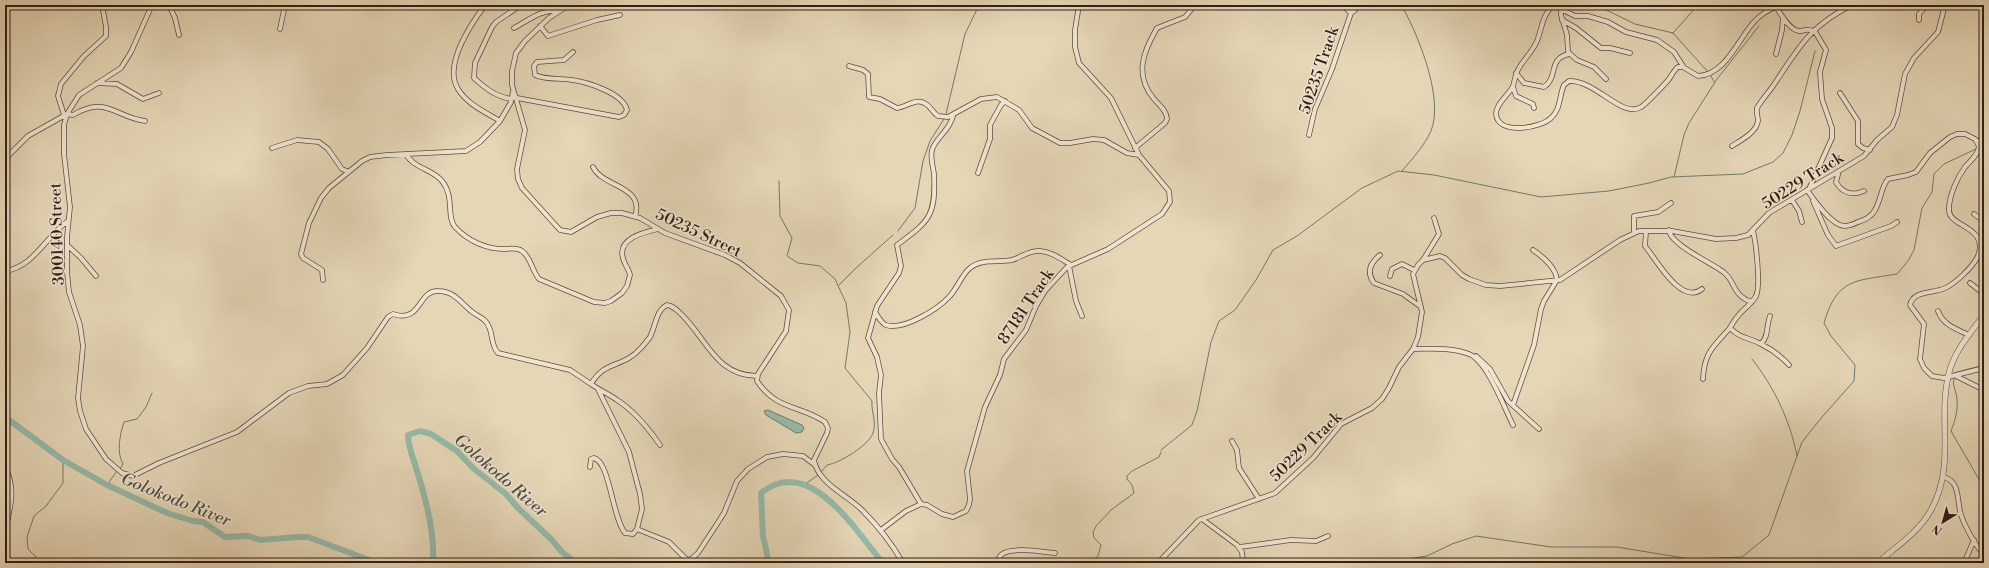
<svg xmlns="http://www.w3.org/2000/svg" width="1989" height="568" font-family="'Libre Bodoni',serif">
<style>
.water{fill:#96baa9;stroke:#6e7c6d}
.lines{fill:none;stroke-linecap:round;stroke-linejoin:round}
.stream{stroke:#6e7c6d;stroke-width:1}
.river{stroke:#96baa9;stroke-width:6}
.minor-casing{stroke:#5e4d3c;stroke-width:5.5}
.tertiary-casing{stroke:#5e4d3c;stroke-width:6}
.minor{stroke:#eee4d0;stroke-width:4}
.tertiary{stroke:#eee4d0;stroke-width:5}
.labels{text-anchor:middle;stroke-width:3;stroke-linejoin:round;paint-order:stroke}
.street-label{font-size:16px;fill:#311f13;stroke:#eee4d0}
.water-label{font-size:17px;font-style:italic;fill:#4f4e40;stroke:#eee4d0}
</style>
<rect width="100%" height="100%" fill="#e5d6b6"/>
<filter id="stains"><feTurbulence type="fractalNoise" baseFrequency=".005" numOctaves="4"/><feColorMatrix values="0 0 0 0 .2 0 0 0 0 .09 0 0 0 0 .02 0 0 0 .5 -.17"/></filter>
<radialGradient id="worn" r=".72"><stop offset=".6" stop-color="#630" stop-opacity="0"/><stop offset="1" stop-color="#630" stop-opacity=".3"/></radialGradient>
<path class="water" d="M768 410 802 425 804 428 802 432 796 433 766 415 764 411Z"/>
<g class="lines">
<path class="stream" d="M1400 5 1403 8C1419 37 1444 99 1431 131 1424 146 1413 158 1402 171
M1596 5 1635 24 1673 33 1708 72
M1673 33 1698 5
M1710 74 1714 82
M946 114 965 34 979 5
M1674 177 1684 135 1689 123 1717 79 1759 26
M779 181 780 216 792 238 787 256 798 263 820 266 835 279 846 303 850 332 845 368 872 401C871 412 877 422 873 433 869 445 840 463 827 465L822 471
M898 231 915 208 923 161 930 141 944 119
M839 285 856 268 893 235
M1752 359C1774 387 1790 420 1797 456
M1954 373 1984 365
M1954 379C1952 387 1957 392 1957 400 1958 411 1955 421 1951 431L1984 488
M1161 450 1192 425 1197 411 1211 342 1219 321 1235 310 1256 280 1273 250 1297 236 1362 188 1398 171 1434 175 1541 197 1609 191 1649 183 1671 177 1743 174 1773 162 1783 153 1792 135 1800 111 1815 51
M120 469 123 464C116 452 120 435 124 422L137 419 146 407 152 393
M107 485 117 471
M804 485 818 475
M42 563 28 549 27 537 34 516 46 506 63 483V460
M981 563 983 562 986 563
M1091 563 1098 556 1101 545 1094 538 1093 532 1096 526 1111 510 1134 493 1132 485 1127 479V476L1132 471 1159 457 1161 452
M1380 563 1427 556 1452 544 1476 536 1551 547H1617L1690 559 1742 557 1769 535 1802 442 1822 417 1854 381 1855 365 1831 336 1824 323C1837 278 1855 281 1897 274L1908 261 1914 250 1922 208 1932 192 1934 174 1944 164 1978 148"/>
<path class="river" d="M5 417 63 460 107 485 167 513 193 521 203 522 225 537 248 536 260 540 298 537H308L377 563
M433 563C435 533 426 499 417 471 414 459 408 448 408 435L420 431 431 434 457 451 473 468 506 494 518 508 551 539 562 552 576 563
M769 563 763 536 761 493C810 453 856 532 883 563"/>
<g class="minor-casing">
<path id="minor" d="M152 5 131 52 121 68 79 95 67 114 64 125V154L70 207 67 237V272L69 292 80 325 83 346 78 398 80 411 86 429 106 459 122 473 133 476 159 463 237 432 289 393 308 386 327 384 343 375 367 348 388 317 393 314C421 324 418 290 438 291 454 291 460 302 471 311 478 317 486 318 489 327 493 335 491 346 498 353L570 370 591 384C605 360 623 368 640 349 644 345 647 341 650 337 655 328 656 310 667 305 674 306 678 311 683 316 707 340 717 376 757 376
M169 5 175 18 179 35
M485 5C471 24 443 65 458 89 467 104 485 112 500 121
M569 5 549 18 525 41 516 53 512 71V85L525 130 517 169 518 179 522 188 560 230 571 232 597 217 611 213H622L640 218 665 233 725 255 740 263 781 296 789 310 786 331 758 374 757 381C777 411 801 405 825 422L828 428 827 433 814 460C818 484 848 495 863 511 879 527 892 544 903 563
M1342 5 1351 13 1354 11 1359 5
M1553 5C1541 18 1543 26 1537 41 1533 51 1524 59 1519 68 1515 74 1515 80 1513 86 1509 95 1496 103 1496 114 1498 136 1541 128 1551 118 1561 109 1559 96 1564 85L1569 81C1596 80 1622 119 1641 107 1645 105 1666 83 1669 79 1672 75 1674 70 1678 67H1683L1698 76C1725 75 1738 40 1753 23 1759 16 1768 10 1776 7 1781 14 1789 30 1799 31 1805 31 1807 28 1812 31
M1561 5V15L1567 35 1568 52 1577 60 1594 67 1606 79
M1561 9 1575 16H1588L1608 22 1626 32 1657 40 1674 52 1683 66
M1562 20 1576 28 1601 48H1610L1630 53
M1919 20V14L1927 5
M540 26 548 36 597 20 620 15
M514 28C529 20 541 9 559 11
M280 29 285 5
M1776 54 1782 30 1783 17
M849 66 863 70 868 74 869 97 880 99 897 108C907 107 916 97 926 104 931 107 933 113 938 116L948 117 981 99 997 97 1019 110 1032 128 1060 143H1070L1093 139 1104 140 1127 153 1139 155
M1516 73 1524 83 1544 87C1559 77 1547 59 1569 54
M97 83 117 84 143 99 159 93
M1513 87 1516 96 1533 104 1534 108
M1840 93 1858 121V144L1863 148 1870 150
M517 98 619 117 624 115 627 110C623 93 587 82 572 80 560 78 545 80 535 75L534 66 537 62 564 60 573 52
M512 99C496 97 485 88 474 78L475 63 492 27 496 22 521 5
M64 115 58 96 61 84 84 56 106 36V27L102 5
M1309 135 1315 109 1332 69 1351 13
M1977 142 1984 138
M1732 146C1741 140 1756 133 1758 121 1758 116 1756 113 1757 108 1762 99 1770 91 1775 83 1799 47 1811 25 1852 5
M272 148 297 140 319 142 328 149 342 169 349 172
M1135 148 1165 123 1167 119C1167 111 1159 105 1154 99 1134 75 1143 52 1157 28L1185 17 1195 5
M406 154C413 168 432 169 442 181 455 197 446 217 455 227 468 241 486 249 504 249 510 249 516 247 522 251 531 257 532 271 539 279L594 302 605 303 611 301 622 293 627 286 630 275C629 269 624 264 623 258 617 238 645 232 658 229
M5 159 28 136 67 114 73 115C106 95 115 117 145 121
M593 167C603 188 645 185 635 217
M1839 171 1836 182C1842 193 1852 196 1864 191
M978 173 990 139V125L1001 105 1005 101
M1809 189 1832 138V128L1822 99 1820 72 1826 50 1814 30
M1807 190C1814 200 1831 225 1844 226 1848 226 1854 224 1858 222 1865 220 1872 216 1875 210 1881 200 1881 187 1888 179L1908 175 1916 172 1930 153 1950 137 1957 134H1965L1975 139 1979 146 1978 151C1975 157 1970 162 1965 167 1957 178 1949 196 1949 209 1948 228 1989 225 1978 256 1973 267 1954 285 1943 289 1932 293 1913 291 1910 305L1924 324 1920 359 1924 368 1932 376 1944 378 1984 368
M1792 200 1799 211 1802 222
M1813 201 1828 235 1836 246 1891 226 1897 222
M1974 214 1984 221
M1669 230C1669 243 1709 262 1719 269 1737 279 1730 295 1752 302
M1646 231 1645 246C1656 259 1681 306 1702 289
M1634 232V216L1658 212 1671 203
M67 245 81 258 96 276
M1380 255C1370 263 1366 272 1374 283L1403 294 1421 307
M1423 260 1439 234 1434 218
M1069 266 1076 301 1082 316
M5 271C34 267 46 236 68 221
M1390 276 1392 269 1402 264 1414 270
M323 280 322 270 303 258 301 254 309 223 321 198 329 188 362 161 370 157 387 155 466 151 480 142 500 121 511 102 513 91
M1970 283 1984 294
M1938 311C1943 325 1956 329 1969 335
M875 312C878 316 881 323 886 325 903 331 938 309 949 297 957 289 962 274 970 268 982 258 998 263 1012 260 1022 257 1029 250 1040 251 1052 252 1061 259 1071 265
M5 315V323
M1730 328C1741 339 1748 337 1761 344 1771 349 1781 356 1789 365
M1761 344C1769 336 1766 326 1770 316
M1413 349C1431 349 1452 347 1469 354 1487 361 1504 407 1513 425
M1476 356 1490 369 1508 401 1539 429
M1956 376 1984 390
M1703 379C1704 353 1713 347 1729 329 1732 325 1734 320 1738 316 1743 309 1752 304 1756 296 1761 286 1756 243 1753 231
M591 384C599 390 609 394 617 400 634 411 649 429 660 445
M1513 405 1534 345 1541 309 1544 301 1557 280C1556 267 1543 257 1533 250
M1232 441 1237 450 1239 468 1259 499
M5 466C16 489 11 506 5 530
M590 467 591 459 594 458C610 462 612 517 625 533L633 534 637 529 642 509 640 494 629 452 598 389
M1944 477C1960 482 1957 499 1960 511 1962 521 1976 548 1984 554
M921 504 899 467 892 459 881 439 879 393 881 375 877 357 868 338 877 306 899 273 901 266 897 245C929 221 936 217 934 174 933 166 930 158 932 150 936 137 949 132 953 116
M1202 519 1237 545 1242 552 1243 563
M637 529 669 542 685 558 690 560 698 553 717 524 724 513 737 481 748 469 767 457 783 454 803 456 815 465
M881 530 906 511 921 504 927 505 942 514 953 517 966 511 969 505 970 499 967 471 985 407 1000 375 1004 359 1026 330 1036 306 1045 291 1067 267 1108 249 1162 214 1170 202 1169 191 1139 155 1111 98 1079 63 1075 47V30L1079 5
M1240 547 1291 540 1316 541 1328 536
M996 563C998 561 999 557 1001 555 1010 546 1043 552 1055 553
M1158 563 1199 520 1275 493 1313 458 1341 424 1372 408 1382 399 1389 388 1399 367 1413 349 1418 337 1422 312 1413 274 1418 265 1423 260 1440 256 1445 258 1462 275 1469 279 1486 285 1500 286 1560 280 1620 240 1639 231H1672L1716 239 1736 238 1748 235 1769 213 1864 156 1877 140 1892 127 1897 115 1905 74 1914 58 1938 32 1945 5
M1964 563 1974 540"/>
</g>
<g class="tertiary-casing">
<path id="tertiary" d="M1877 563C1896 547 1919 532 1931 510 1957 463 1936 418 1950 369 1957 348 1971 332 1984 315"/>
</g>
<use href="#minor" class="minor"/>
<use href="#tertiary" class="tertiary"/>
</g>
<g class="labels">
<g class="street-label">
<text transform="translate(1318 70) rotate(-71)" y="6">50235 Track</text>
<text transform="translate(1802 180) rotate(-32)" y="6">50229 Track</text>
<text transform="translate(699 232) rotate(25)" y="6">50235 Street</text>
<text transform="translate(56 234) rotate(-92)" y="6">300140 Street</text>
<text transform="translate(1025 306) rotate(-56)" y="6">87181 Track</text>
<text transform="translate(1305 446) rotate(-44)" y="6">50229 Track</text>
</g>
<g class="water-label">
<text transform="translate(501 475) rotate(41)" y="6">Golokodo River</text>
<text transform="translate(176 499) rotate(22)" y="6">Golokodo River</text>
</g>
</g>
<rect width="1989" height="568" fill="none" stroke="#e5d6b6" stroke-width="20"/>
<rect x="6" y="6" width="1977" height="556" fill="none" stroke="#311f13" stroke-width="2"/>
<rect x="10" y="10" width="1969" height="548" fill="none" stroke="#311f13"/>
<g transform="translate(1943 522) rotate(217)" stroke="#eee4d0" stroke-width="3" paint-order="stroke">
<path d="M0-3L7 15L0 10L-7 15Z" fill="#311f13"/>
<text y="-6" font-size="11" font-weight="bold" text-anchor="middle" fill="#311f13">N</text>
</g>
<rect width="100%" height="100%" filter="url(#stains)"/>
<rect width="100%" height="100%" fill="url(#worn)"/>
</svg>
